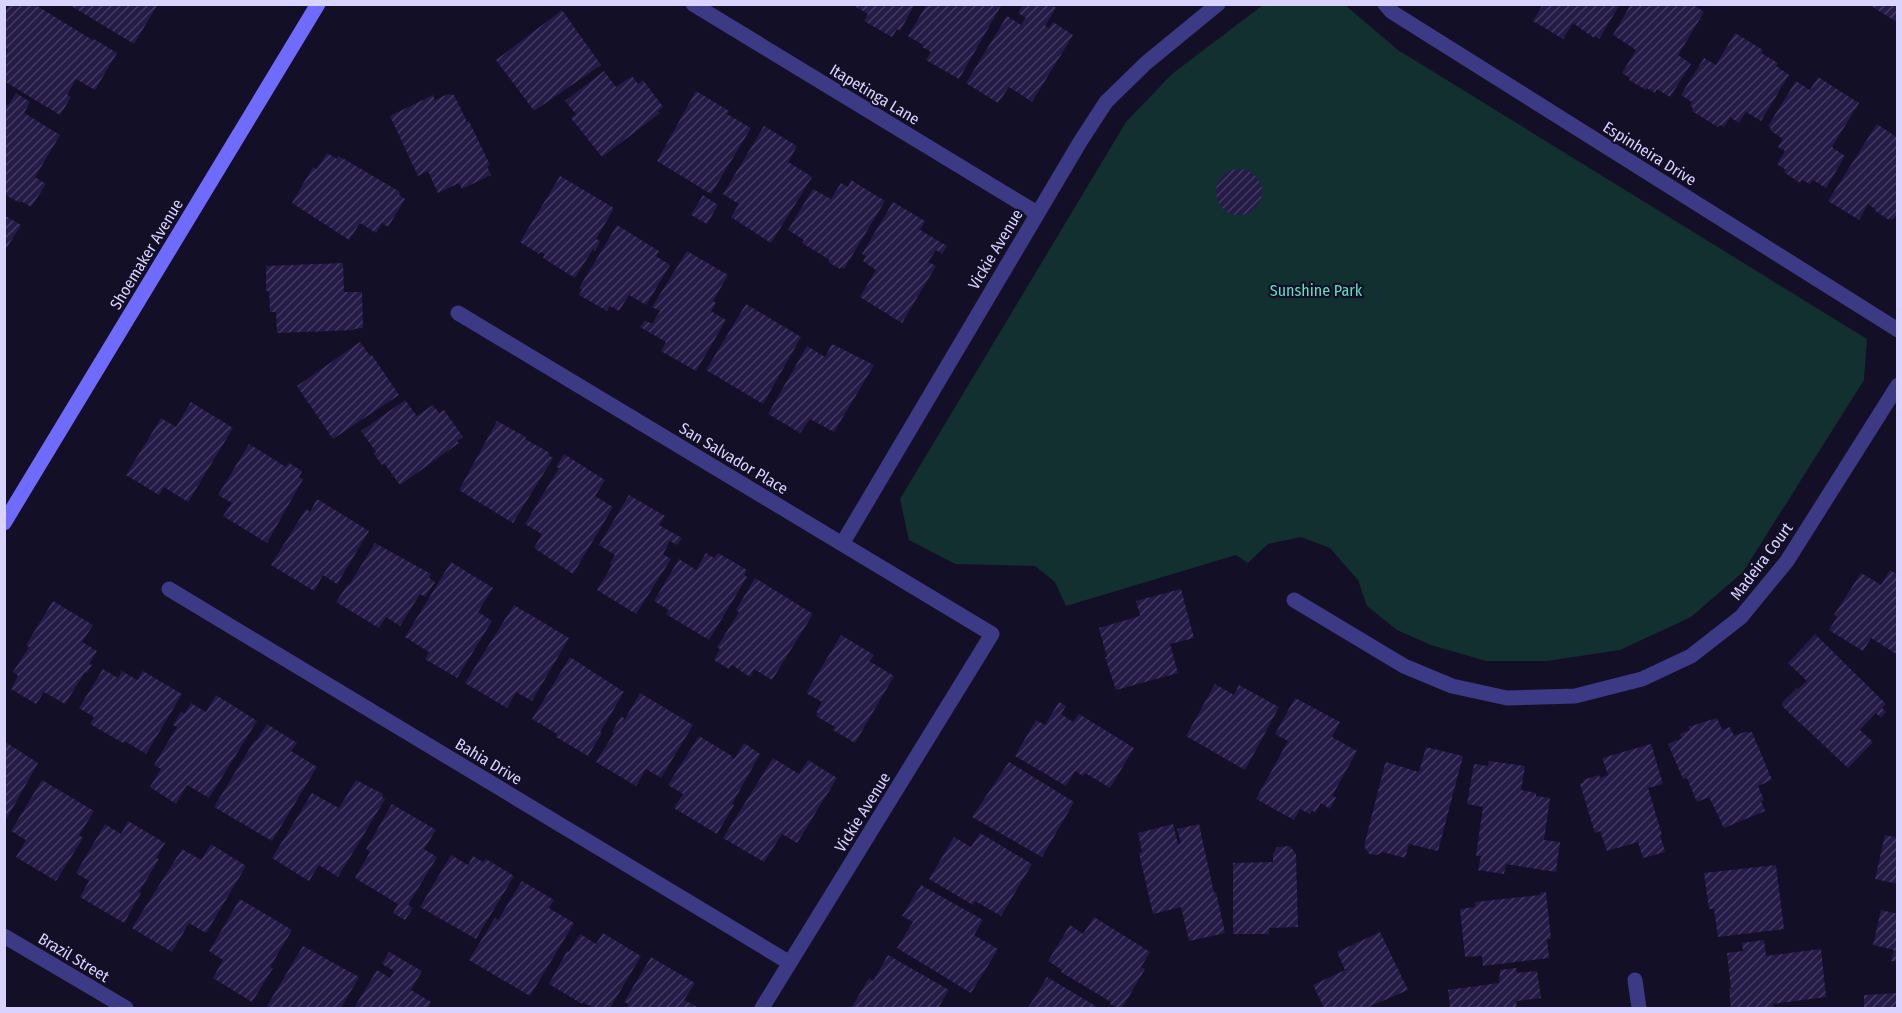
<svg xmlns="http://www.w3.org/2000/svg" width="1902" height="1013" font-family="'Fira Sans Condensed',sans-serif">
<style>
.green{fill:#12302f}
.building{fill:url(#building-hatch)}
.lines{fill:none;stroke-linecap:round;stroke-linejoin:round}
.street{stroke:#3d3a85;stroke-width:15}
.secondary{stroke:#6f6bff;stroke-width:15}
.labels{text-anchor:middle;stroke-width:4.5;stroke-linejoin:round;paint-order:stroke}
.street-label{font-size:16px;fill:#d9d4ff;stroke:#130f26}
.park-label{font-size:16px;fill:#5fe0c0;stroke:#130f26}
</style>
<defs>
<pattern id="building-hatch" width="6" height="6" patternUnits="userSpaceOnUse" patternTransform="scale(1.5)"><rect width="6" height="6" fill="#241b47"/><path d="M-1 1l2-2M0 6l6-6M5 7l2-2" fill="none" stroke="#433b63"/></pattern>
</defs>
<rect width="100%" height="100%" fill="#130f26"/>
<path class="green" d="M1263 5H1345L1398 50 1867 339 1864 380 1743 572 1691 617 1620 650 1547 661H1486L1431 645 1397 630 1367 606 1358 580 1330 548 1301 537 1268 544 1248 563 1236 555 1066 606 1055 582 1035 566 955 564 909 540 900 499 1126 122 1172 74Z"/>
<path class="building" d="M10 4H34L94 41V39L117 53 95 90 76 79 67 95 71 97 60 115 4 81V55L8 50 4 48V13Z
M68 4H158L134 44Z
M851 4H915L900 31 897 29 892 37 864 21 868 14Z
M927 4H1002L959 79 926 60 931 52 922 47 923 45 908 36Z
M1023 4H1051L1056 8 1045 26 1049 28 1053 22 1073 35 1032 102 1009 87 998 103 966 83 1007 16 1021 25 1026 18 1018 13Z
M1543 4H1620L1599 39 1595 36 1594 38 1573 23 1563 39 1533 21Z
M1631 4H1692L1704 12 1678 55 1691 64 1670 97 1657 89 1655 93 1647 88 1646 90 1629 80 1630 78 1622 73 1636 50 1613 35Z
M1868 4H1898V17L1895 21Z
M562 10 601 65 534 111 496 60Z
M1735 33 1763 50 1761 53 1778 63 1776 66 1789 75 1761 121 1746 112 1739 123 1730 117 1724 127 1720 125 1718 127 1692 111 1693 108 1690 106 1692 102 1681 95 1704 58 1716 65Z
M604 71 616 87 632 76 638 84 643 80 663 107 658 111 660 113 602 157 571 118 576 114 565 101Z
M1818 77 1859 103 1832 147 1845 156 1826 188 1813 180 1810 184 1802 180 1800 183 1784 172 1786 170 1777 164 1785 151 1778 147 1783 139 1770 130 1771 128 1768 126 1796 81 1810 90Z
M696 91 729 111 727 114 751 128 711 194 657 161Z
M16 93 30 102 24 113 60 135 35 177 46 184 31 207 21 201 20 203 4 194V106L9 104Z
M448 94 454 95 467 122 469 121 490 165 487 166 491 175 462 189 459 183 438 193 428 171 418 176 390 116 433 95 435 100Z
M1877 124 1898 138V213L1893 220 1890 218 1889 220 1874 210 1875 209 1868 204 1859 220 1828 201Z
M764 126 797 146 788 162 812 177 771 243 731 217 739 204 723 194Z
M327 153 337 159 339 156 400 192 399 195 405 199 388 227 382 223 376 233 360 223 349 240 292 203 313 167 317 169Z
M1216 192a23 23 0 1 1 46 0a23 23 0 1 1-46 0Z
M560 176 614 208 596 239 600 241 595 251 593 249 575 278 543 258 545 254 540 252 539 254 520 242Z
M851 180 885 201 844 269 841 267 840 269 828 262 830 260 802 243 804 240 788 230 813 189 831 199 841 183 848 187Z
M703 195 718 205 707 224 691 215Z
M893 202 925 221 920 230 947 246 942 254 936 250 928 262 936 266 902 323 860 297 876 270 863 261 866 256 862 254Z
M4 215 21 225 4 252Z
M617 225 659 251 656 256 670 265 646 305 629 295 619 311 610 306 607 311 579 295 582 290 579 288Z
M687 251 728 275 713 301 716 303 711 311 726 320 696 371 661 351 666 342 640 327 645 320 652 324 660 311 652 307Z
M343 263 344 292H362L363 328 354 329V330L277 333 276 312H270L269 291H266V266Z
M746 304 801 337 763 404 706 370Z
M360 342 370 356 372 355 399 395 333 439 297 386Z
M832 344 874 365 834 432 810 419 800 433 768 414 807 346 825 357Z
M405 400 417 416 433 405 439 413 444 410 463 437 457 441 459 443 400 485 384 463 382 465 374 454 376 452 361 431Z
M191 402 233 428 188 502 164 487 159 495 126 475 161 418 176 427Z
M497 421 526 437 525 439 550 453 548 455 553 458 513 523 459 490Z
M249 444 286 467 289 463 302 471 299 477 303 479 267 543 223 516 232 503 218 495Z
M564 454 605 480 595 496 613 507 573 574 534 548 542 534 525 524 559 468 556 467Z
M629 495 665 516 659 525 682 538 677 545 670 541 663 554 671 559 636 614 597 590 612 565 610 563 615 555 599 545Z
M317 499 369 531 337 584 323 575 314 591 271 565 306 509 310 512Z
M375 543 431 574 429 578 435 582 425 597 420 594 400 626 386 617 379 628 336 602 348 584 349 585Z
M706 553 714 558 718 553 747 570 744 575 747 577 709 640 666 614 669 610 654 601 679 559 696 570Z
M451 562 493 588 478 612 492 621 457 678 425 659 429 652 405 637Z
M1890 570 1898 575V655L1871 638 1863 651 1829 630 1837 617 1834 615 1861 573 1881 585Z
M755 578 813 614 772 680 754 669 750 677 732 665 729 669 714 660 720 649 717 647 739 612 736 610Z
M1181 589 1194 638 1170 644 1178 673 1116 690 1105 657H1107L1099 628 1140 616 1136 601Z
M53 601 93 625 82 642 97 651 89 664 92 665 87 673 85 672 65 704 44 692 36 704 11 689 18 676 13 672 29 647 26 645Z
M514 605 569 638 532 701 516 692 507 708 465 683Z
M1815 634 1886 704 1882 708 1886 712 1881 718 1876 713 1860 730 1873 742 1848 768 1782 706V703L1797 688 1798 689 1807 681 1788 663Z
M841 635 874 655 869 661 894 676 855 743 833 730 835 727 816 716 818 713 816 712 822 702 806 693Z
M570 657 624 692 600 732 602 733 588 756 556 737 557 734 532 719Z
M103 669 118 678 122 671 137 680 143 671 182 694 146 754 125 741 123 743 90 724 94 717 79 708Z
M1215 684 1234 695 1239 685 1279 707 1245 770 1186 736Z
M640 693 693 725 661 778 646 769 636 786 596 762 614 733 612 732 621 716 625 719Z
M216 695 257 721 209 798 187 785 176 804 150 787 161 769 154 765 177 727 173 725 181 712 185 713 191 703 206 712Z
M1295 698 1340 722 1332 737 1357 751 1332 796 1336 797 1330 809 1321 803 1315 813 1312 810 1310 814 1300 809 1294 820 1256 799 1288 741 1275 734Z
M1059 702 1066 706 1061 714 1073 722 1079 714 1134 748 1110 788 1085 773 1083 776 1075 771 1066 786 1015 756 1036 720 1045 725Z
M1717 718 1722 730 1730 727 1734 736 1747 731 1748 733 1752 732 1772 780 1758 786 1764 800 1761 801 1765 811 1724 828 1709 797 1697 802 1687 778 1683 779 1668 744 1682 738 1680 734 1690 730 1688 727Z
M267 724 297 743 291 751 317 767 272 841 214 807 255 740 256 741Z
M699 736 732 756 731 757 734 759 744 743 760 754 732 804 734 805 717 834 674 808 683 794 668 785Z
M4 741 38 763 4 823Z
M1651 744 1663 784 1648 788 1662 835H1660L1665 852 1643 858 1638 842 1607 851 1600 831 1595 833 1580 784 1584 782 1583 780 1599 775 1600 778 1608 775 1602 758Z
M1426 747 1463 756 1438 851 1409 844 1405 858 1383 852 1377 855 1369 854 1364 846 1385 764 1386 762 1419 772Z
M773 758 799 774 808 760 837 778 797 843 782 834 764 862 723 838Z
M1489 761 1525 766 1521 790 1536 793V796L1550 798 1544 840 1560 842 1556 872 1506 864 1504 874 1478 870 1481 856H1476L1483 807 1467 804 1474 764 1488 766Z
M1009 762 1074 802 1042 857 972 817Z
M42 780 94 811 79 835 83 838 56 881 16 857 26 840 11 831Z
M356 780 383 794 382 797 385 799 338 877 319 865 309 881 272 858 312 793 339 808Z
M392 804 436 830 424 849 437 857 408 905 413 908 405 920 393 913 398 904 355 878 370 852 366 849Z
M128 821 165 843 156 858 159 859 139 892 141 893 124 923 80 897 89 881 76 873 105 824 121 834Z
M1173 824 1178 844 1181 843 1177 829 1199 824 1214 893 1216 892 1225 933 1189 941 1181 907 1153 914 1139 853 1142 852 1138 833Z
M980 833 1032 864 1001 916 975 901 973 905 929 879 954 837 971 847Z
M1885 835 1898 838V884L1875 879Z
M211 844 246 866 206 933 189 923 172 952 132 928 182 849 201 860Z
M1290 846 1296 854 1298 927 1269 928V934H1233V863L1273 862V854L1277 847Z
M451 855 468 865 473 856 483 862 486 859 514 876 476 939 420 907Z
M1776 865 1784 929 1718 937 1714 909H1709L1704 873Z
M522 881 554 900 549 908 574 923 530 996 469 960 495 918 498 920Z
M921 885 983 920 974 935 998 949 971 993 897 948 913 922 902 916Z
M1546 892 1551 939H1547L1549 958 1483 966 1482 956 1465 957 1460 909 1475 907V902L1540 895V893Z
M240 899 292 930 270 967 273 968 252 1002 213 978 223 960 209 951Z
M1881 910 1898 914V962L1891 961 1894 950 1873 945Z
M1094 917 1150 952 1141 967 1145 969 1122 1008H1118L1110 1004 1111 1002 1061 972 1062 970 1048 961 1070 925 1083 934Z
M1380 932 1408 990 1366 1008H1324L1313 985 1345 970 1337 952Z
M603 933 641 956 610 1008H594L583 1002 582 1004 549 984 567 951 569 952 580 934 596 944Z
M1764 940 1766 956 1821 949 1826 997 1773 1004 1774 1008H1731L1729 989H1731L1727 953 1743 951 1742 943Z
M303 946 359 977 341 1008H271L267 1006Z
M389 952 422 971 411 990 431 1002 428 1008H354L377 970 390 978 394 971 382 964Z
M888 955 949 990 938 1008 852 1007 869 978 873 981Z
M651 957 695 983 684 1000 699 1008H626L629 1004 624 1002Z
M1516 968 1517 973 1537 971 1541 998 1516 1001 1517 1008H1450L1448 990 1499 983 1500 970Z
M1047 977 1099 1008H1028Z
M1898 993V1008H1864V995Z"/>
<g class="lines">
<path class="street" d="M693 4 1037 213
M1385 4 1392 12 1898 330
M458 313 992 634 762 1008
M842 544 1080 142 1106 102 1146 63 1218 4
M169 589 790 963
M1294 600 1404 666 1452 686 1507 698 1575 696 1642 679 1691 656 1741 617 1787 561 1898 385
M4 936 126 1008
M1635 980 1639 1008"/>
<path class="secondary" d="M4 523 318 4"/>
</g>
<g class="labels">
<g class="street-label">
<text transform="translate(875 94) rotate(31)" y="6">Itapetinga Lane</text>
<text transform="translate(1650 153) rotate(32)" y="6">Espinheira Drive</text>
<text transform="translate(995 249) rotate(-59)" y="6">Vickie Avenue</text>
<text transform="translate(146 254) rotate(-59)" y="6">Shoemaker Avenue</text>
<text transform="translate(734 458) rotate(31)" y="6">San Salvador Place</text>
<text transform="translate(1761 561) rotate(-53)" y="6">Madeira Court</text>
<text transform="translate(489 761) rotate(31)" y="6">Bahia Drive</text>
<text transform="translate(862 812) rotate(-58)" y="6">Vickie Avenue</text>
<text transform="translate(74 957) rotate(31)" y="6">Brazil Street</text>
</g>
<g class="park-label">
<text x="1316" y="296">Sunshine Park</text>
</g>
</g>
<rect width="1902" height="1013" fill="none" stroke="#d9d4ff" stroke-width="12"/>
</svg>
